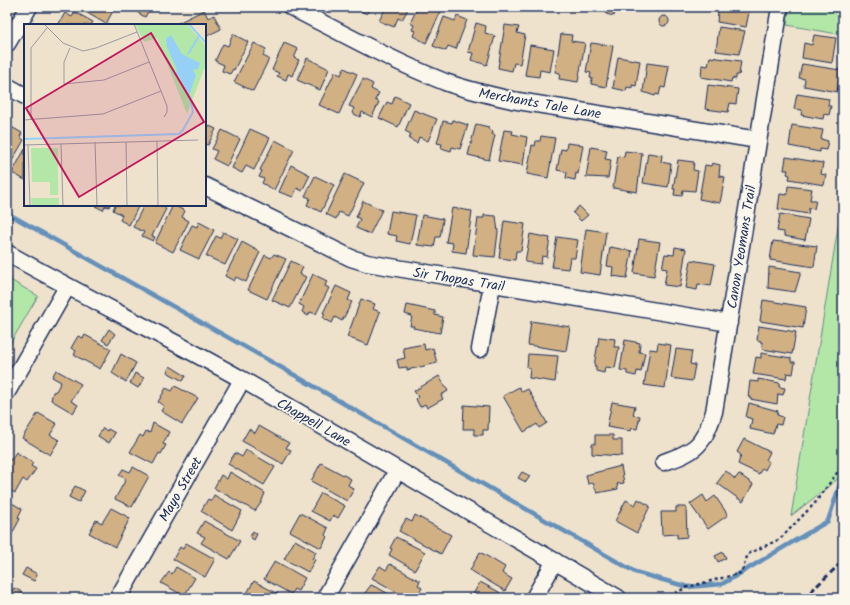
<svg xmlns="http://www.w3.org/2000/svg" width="850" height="605" font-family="Kalam,sans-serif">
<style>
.green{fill:#b2e7a8;stroke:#668b83}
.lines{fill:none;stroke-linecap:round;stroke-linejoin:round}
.stream{stroke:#6590ba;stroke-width:4.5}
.building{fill:#d1b084;stroke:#1b2f5e}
.minor-casing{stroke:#1b2f5e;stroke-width:19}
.path{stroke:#1b2f5e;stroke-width:2.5;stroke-dasharray:3 3;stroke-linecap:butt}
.minor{stroke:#fbf7ec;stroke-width:16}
.rail{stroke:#1b2f5e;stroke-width:3;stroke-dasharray:6 3;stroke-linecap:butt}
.labels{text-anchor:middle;stroke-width:3.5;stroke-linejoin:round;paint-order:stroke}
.street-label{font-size:14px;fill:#1b2f5e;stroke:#fbf7ec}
.inset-river{fill:none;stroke:#97d0f7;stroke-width:2}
.inset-road{fill:none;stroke:#9a9aa1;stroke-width:1}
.view{fill:#c2185b;fill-opacity:0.15;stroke:#c2185b;stroke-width:2}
.inset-edge{fill:none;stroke:#1b2f5e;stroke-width:2}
</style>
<rect width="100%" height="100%" fill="#eee2cd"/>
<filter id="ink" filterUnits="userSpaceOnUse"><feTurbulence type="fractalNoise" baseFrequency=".025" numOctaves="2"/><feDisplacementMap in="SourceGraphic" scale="8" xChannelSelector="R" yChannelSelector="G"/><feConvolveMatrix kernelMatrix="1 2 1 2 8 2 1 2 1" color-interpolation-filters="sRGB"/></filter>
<g filter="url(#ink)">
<path class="green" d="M789 7H843V35L787 25Z
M843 196V475L791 516Z
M7 278 38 296 7 349Z"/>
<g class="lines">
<path class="stream" d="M7 213 277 365 635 572 688 587 722 584 828 521 843 475"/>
</g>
<path class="building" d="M77 7H115L106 24Z
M353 7H371L367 14Z
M386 7H409L402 20 398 18 394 27 379 21Z
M418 7H443L426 43 413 36 415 31 412 30 414 25 410 23Z
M608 7H616L614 16 606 14Z
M713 7H750L746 27 717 22 718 11 713 10Z
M140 8 148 12 145 17 138 13Z
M204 10 208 18 214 15 221 29 205 37V25H176V24Z
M75 12 93 22 91 25H58L65 13 72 17Z
M457 16 467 20 456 49 448 46 446 51 433 46 444 17 455 21Z
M659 21a5 5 0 1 1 10 0a5 5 0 1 1-10 0Z
M476 23 486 26 485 33 495 36 487 65 471 60 473 53 468 52Z
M505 25 519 27 517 33 525 35 520 64 514 63 512 71 498 68Z
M719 27 745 31 739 54 716 51Z
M233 34 248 42 234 70 233 69 230 74 222 71 224 65 215 61 223 44 228 46Z
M561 34 572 35 571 41 585 43 578 82 559 79 560 73 555 72Z
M814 35 836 38 832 63 802 58 804 43 812 45Z
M254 43 266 49 263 56 269 59 253 91 234 82Z
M284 43 298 49 294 58 299 60 292 76 288 74 286 80 277 76 279 73 272 70Z
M591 43 613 46 606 87 591 84 592 78H590L591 73 586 72Z
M530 45 554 49 550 72 540 70 539 77 525 75Z
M618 57 640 61 636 86 632 85V88L627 87 626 91 613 88Z
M710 57 741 61 739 75H736V79L732 78 731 82 701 77 702 65 708 66Z
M307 58 329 69 320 90 297 80Z
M647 63 669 66 665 88 661 87 659 95 656 94 655 96 643 92Z
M802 64 840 70 837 92 804 86 805 79 799 78Z
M344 68 357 74 339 114 319 105 335 72 341 75Z
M363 79 373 84 371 89 379 93 375 100 379 102 372 117 362 112 360 117 352 113 354 108 349 106Z
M708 85 738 89 736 104 730 103 728 112 705 109Z
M797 94 829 99 828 106H831L829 115 824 114 823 119 801 115 802 110 794 109Z
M395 96 409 103 398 127 379 118 387 102 392 104Z
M414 110 437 119 428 141 419 137 417 143 409 139 411 134 405 131Z
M453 120 468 125 460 149 452 147 451 151 441 148 442 144 437 143 443 121 452 123Z
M205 124 216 129 208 145 205 144Z
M476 124 489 127 488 129 493 131 492 134 495 135 489 160 468 155Z
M8 125 22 133 20 137 24 140 9 166 7 165Z
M792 125 823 130 821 139 828 141 826 150 820 149V152L789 146Z
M250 129 270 138 254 170 246 166 242 173 232 168Z
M222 130 240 139 227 166 213 159 217 151 212 149Z
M504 130 513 131 512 134 527 137 523 165 498 161Z
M541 136 555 138 548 178 527 174 532 145 535 146 536 141H540Z
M275 140 294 150 274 190 262 183 264 179 259 177 262 171 260 170Z
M567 143 583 145 578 174 576 173 575 180 566 178 567 172 557 170 561 149 566 150Z
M591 147 607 150 605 159 611 160 608 178 586 177Z
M25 149V180L12 173Z
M625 151 642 153 637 192 613 188 618 156 624 157Z
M648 153 662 155 661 162 671 164 668 187 643 183Z
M786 157 823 163 821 174 826 175 824 185 789 179 790 175 787 174 788 170H784Z
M678 160 694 162 693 170 698 171 695 191 683 190 682 196 674 195 675 189H673Z
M712 163 720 165 719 176 725 177 720 203 699 199 705 165 711 166Z
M291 165 310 175 302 191 297 188 293 197 279 192Z
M345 174 364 183 348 216 339 212 336 219 326 214Z
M315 176 334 185 321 212 307 205 310 198 305 196Z
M788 186 812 189 810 200H816L814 209 809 208 808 214 778 209 780 194 787 195Z
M363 201 382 210 370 234 356 228 360 219 356 217Z
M96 205H110L109 207 105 206 103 210 95 206Z
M115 205H139L129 225 120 220 122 215 113 210Z
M144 205H162L161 206 166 209 152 236 155 237 153 241 142 236 144 232 133 227Z
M173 205 185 211 182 217 189 221 173 252 155 243Z
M579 206 588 215 581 221 573 213Z
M452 208 472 211 466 253 452 251 453 243 446 242Z
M391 211 416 215 410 244 396 241 397 236 387 234Z
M780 214 809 219 805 240 784 236V232L777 231Z
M422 215 443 219 440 237H436L434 247 417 245Z
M484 215 496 216 498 232 495 257 473 255 478 218H484Z
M504 221 525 224 521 251H516L515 260 499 258Z
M199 222 214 230 199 259 180 250 192 225 197 227Z
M586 229 606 232 600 275 580 272Z
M223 232 238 239 225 265 206 256 216 236 220 238Z
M530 234 550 238 547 257 542 256 541 264 525 262Z
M557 237 578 240 575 258H570L568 269 552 267Z
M639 239 660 242 654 276 634 273Z
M773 241 817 246 814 267 770 260Z
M242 242 260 252 246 282 236 277 234 281 225 276Z
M610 247 632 251 627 278 612 276 613 267 607 266Z
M675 247 686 249 680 287 664 285 667 269 662 268 665 254 674 255Z
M274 254 286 259 267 299 248 290 265 255 271 258Z
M691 260 715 264 711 286 698 284 697 290 686 288Z
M291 261 303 267 300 274 306 277 290 308 272 300Z
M769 267 801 272 795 292 768 288Z
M313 274 327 281 325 286 329 288 316 314 310 312 308 316 302 312 304 307 299 304Z
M336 286 351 293 348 300 352 302 342 321 335 317 332 323 323 318 325 314 323 313Z
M361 299 375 304 373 309 380 312 368 345 347 337Z
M763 300 806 307 803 328 760 321Z
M407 305 435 311V315L443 317 440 333 413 328 414 326H410L412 316 405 314Z
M531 321 570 327 566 351 528 345Z
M759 326 796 332 792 354 762 349 763 343H761V341L757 340Z
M109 329 115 334 108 344 102 340Z
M85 335 111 349 100 369 74 355 76 351 71 348 78 336 83 338Z
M599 337 615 339 614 347H619L615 368 605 367 604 373 596 371V366H594Z
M625 340 640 343 639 352 645 353 641 372 637 371 636 376 627 374V371L620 370Z
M658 343 671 345 665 388 644 385 650 349 657 350Z
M424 344 425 350 433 348 437 363 407 370V367L399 368 397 360 405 358 403 348Z
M676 349 692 351 690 364 695 365 692 381 671 378Z
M761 353 791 358V362H795L793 374 787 373 786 379 753 374 756 357 761 358Z
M121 354 136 363 126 382 112 373Z
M528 354 558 356 555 382 529 378 530 368 527 367Z
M170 366 186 376 183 381 167 372Z
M56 370 81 384 71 401 78 405 73 413 51 400 53 392 56 391 61 382 52 377Z
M135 373 144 378 138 388 130 383Z
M439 376 448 391 441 395 443 399 427 408 425 404 420 407 416 399 418 397 414 391Z
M758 379 780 383 779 387 785 388 783 395 778 394 777 404 750 399V397H748L750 381 758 382Z
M175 386 198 398 182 424 161 411 164 406 158 402 166 388 172 391Z
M519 387 522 392 528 389 547 423 539 428 537 424 524 432 503 396Z
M612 402 635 406 633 415 640 416 637 429 632 428 631 431 607 427Z
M749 403 778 411 777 415 783 417 781 425 776 424 773 434 750 429 752 419 746 417Z
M464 405 489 407 488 430H483V435H474V429H463Z
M38 413 57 424 50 435 59 440 50 455 22 438Z
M153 423 169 432 163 444 166 445 161 454 159 453 153 464 130 452 140 435 143 437 146 431 150 433Z
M259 426 289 443 286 448 291 450 283 464 242 441 249 429 255 433Z
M103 428 107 431 108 429 115 433 109 443 98 436Z
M595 435H613V440H622V456L592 454V444H595Z
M744 439 770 452 766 460 769 462 765 470 762 468 759 474 738 464 741 455 737 452Z
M246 450 275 467 264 485 228 464 235 453 242 457Z
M16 452 33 463 31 466 36 469 27 482 23 479 15 493 7 488V462L9 459 11 460Z
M321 463 351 479 348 485 354 489 347 501 311 481Z
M621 466 624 483 617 484 618 489 597 493 593 483 588 484 586 475Z
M133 467 149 476 132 507 115 499 126 479 119 475 123 469 130 472Z
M726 471 735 479 739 474 753 484 743 502 717 483Z
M230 472 265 493 261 503 255 511 214 488 221 475 227 479Z
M522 472 530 476 526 482 518 478Z
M75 486 85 491 79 502 69 497Z
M321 493 345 506 338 518 333 515 330 521 311 511Z
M214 495 242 511 232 530 201 511 208 499 211 501Z
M703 495 707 502 715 496 728 515 708 529 690 504Z
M638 499 650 506 637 533 615 521 626 500 635 505Z
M7 500 22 509 18 517 20 519 7 543Z
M676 507H686L687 537 677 538V534L662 535 661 512H676Z
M111 508 130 518 115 547 89 533 96 520 102 523Z
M300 513 328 528 325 535 327 537 321 548 290 531Z
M415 515 451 535 441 554 399 531 406 519 412 522Z
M204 521 240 541 229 559 201 543 205 537 197 533Z
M253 531 257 534 254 540 250 537Z
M396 537 425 552 415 570 389 555 392 549 390 548Z
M295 540 316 552 312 559 315 560 308 572 284 559Z
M186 543 215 559 205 577 173 559 180 547 183 549Z
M480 552 505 567 502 573 512 579 505 591 470 570Z
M723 552 726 558 718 562 715 556Z
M275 561 305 578 298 591 294 589 291 594 264 579Z
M390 564 420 581 418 585 422 588 416 598H407L372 578 380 566 386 570Z
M176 567 195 578 184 596 161 583 169 572 172 574Z
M26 568 37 574 35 580 34 581 22 575Z
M254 581 283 597 282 598H244Z
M480 582 499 592 500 595 499 598H471Z
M371 585 378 588 396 598H361Z
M14 588 22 592 18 598H8Z
M167 594 173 598H161L163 595 166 596Z"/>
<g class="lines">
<g class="minor-casing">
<path id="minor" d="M291 7C342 33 392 61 445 82 467 90 490 95 512 100L758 140
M7 44 29 7
M7 86 25 96
M205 186 351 258 367 263 729 323
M7 253C85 297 165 336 243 380 368 452 493 526 618 598
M480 349 492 285
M7 392 67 287
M664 462C697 451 703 445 714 412L780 7
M118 598 242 380
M325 598 397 471
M534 598 555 561"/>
</g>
<path class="path" d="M832 7 843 16
M664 598 688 587 741 573 748 554 780 539 815 503 837 473 843 461"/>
<use href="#minor" class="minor"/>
<path class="rail" d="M804 598 843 561"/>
</g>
</g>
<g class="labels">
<g class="street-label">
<text transform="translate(540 103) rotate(10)" y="5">Merchants Tale Lane</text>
<text transform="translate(741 247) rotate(-81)" y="5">Canon Yeomans Trail</text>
<text transform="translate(459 279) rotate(9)" y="5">Sir Thopas Trail</text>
<text transform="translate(314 422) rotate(30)" y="5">Chappell Lane</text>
<text transform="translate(180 489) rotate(-60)" y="5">Mayo Street</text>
</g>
</g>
<g transform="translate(24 24)">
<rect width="182" height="182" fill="#eee2cd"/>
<path d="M111 0H163L182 22V40L163 90 133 14 120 18ZM7 124H34V171H26V158H8ZM7 174H35V182H8Z" fill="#b2e7a8"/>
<path d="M147 11 158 30 176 39 174 45 169 46 172 51 165 72 155 52 151 51 153 46 143 23 142 15Z" fill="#97d0f7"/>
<path class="inset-river" d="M165 0 182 19M164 30 175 12M0 115 155 110 159 106 169 88 166 72"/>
<path class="inset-road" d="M20 0 39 19 59 27 72 24 113 8M110 0 143 82V88L140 93M46 24 40 38V60L80 56 125 38M0 96 79 90 137 67M7 96V24L23 4M133 117 134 182M71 118 73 182M102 118 103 182M37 120 39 182M0 121 174 116M4 121 6 182"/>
<path class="view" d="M127 9 180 98 55 173 2 84Z"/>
<rect width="182" height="182" class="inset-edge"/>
</g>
<rect width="850" height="605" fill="none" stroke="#fbf7ec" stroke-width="24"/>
<rect x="12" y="12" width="826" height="581" fill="none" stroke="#1b2f5e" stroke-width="1.5" filter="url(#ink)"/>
</svg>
